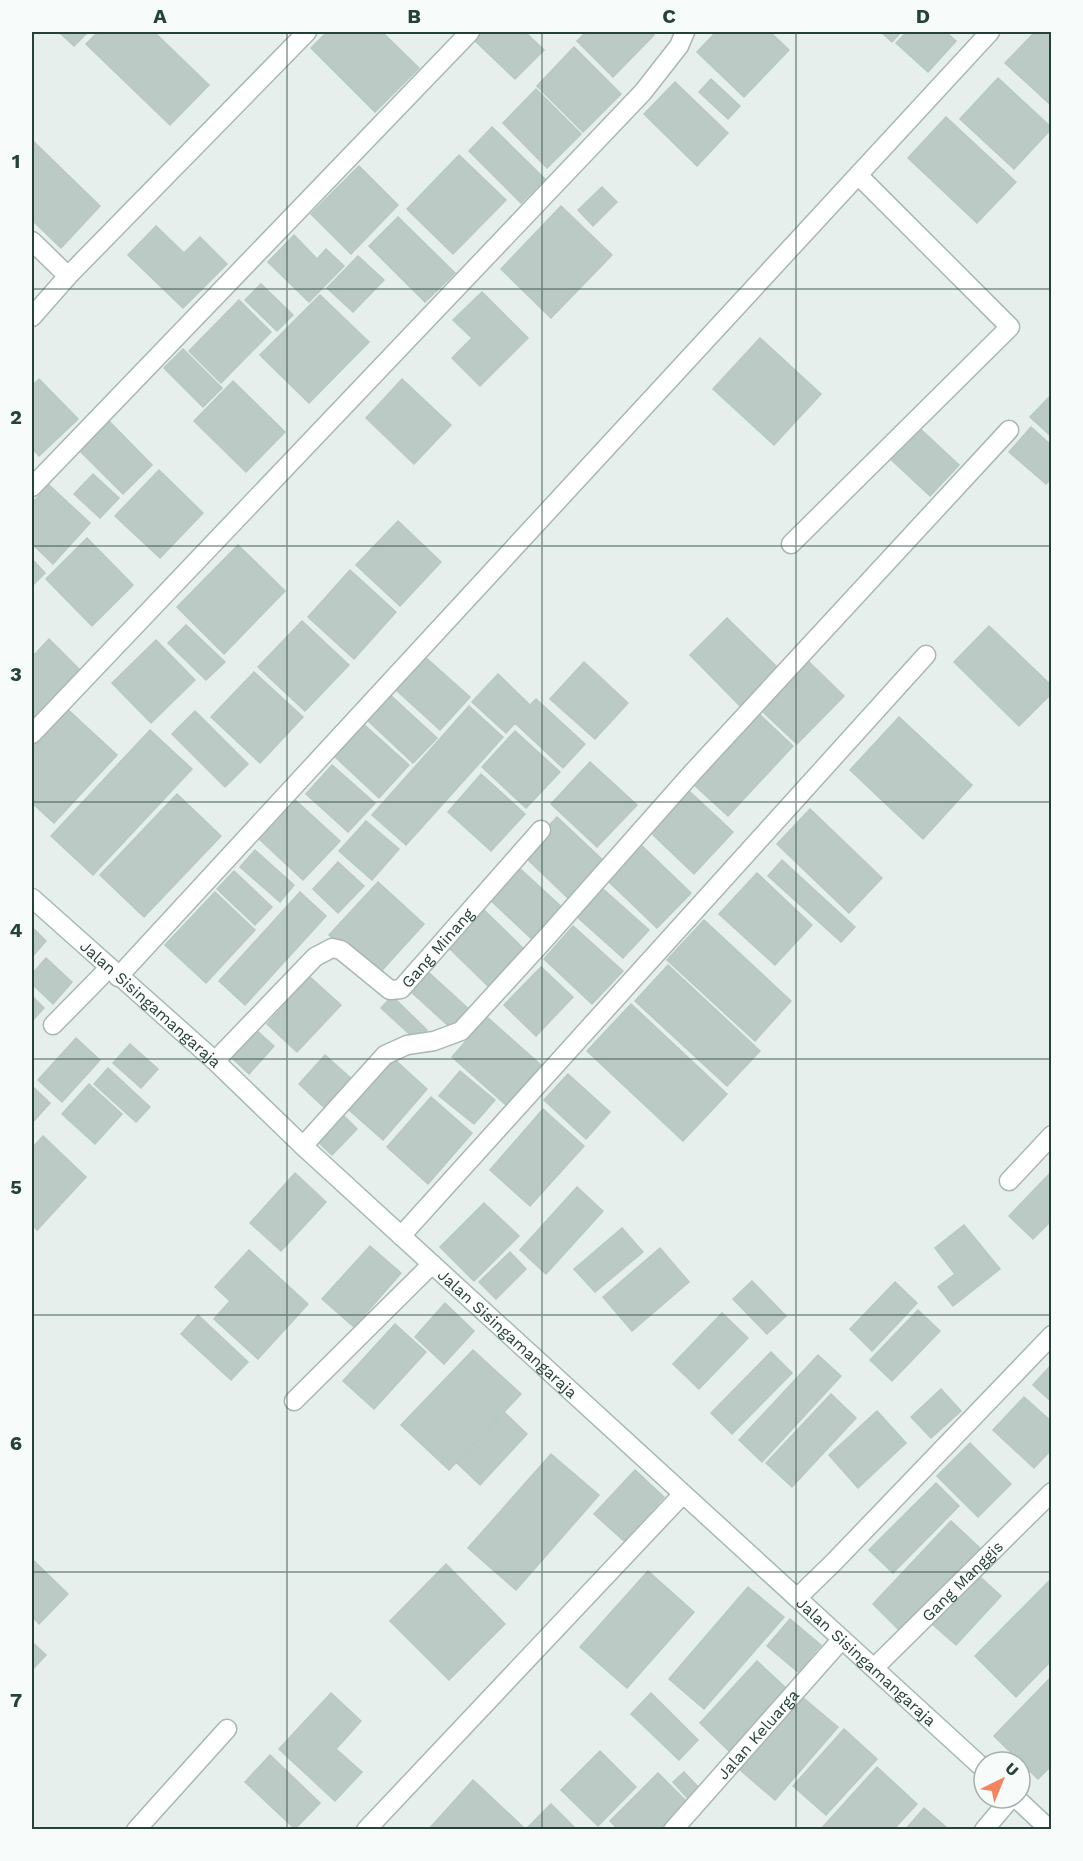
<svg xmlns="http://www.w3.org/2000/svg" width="1083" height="1861" font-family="'Work Sans',sans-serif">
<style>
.building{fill:#bbcac4;stroke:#b8c9c2;stroke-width:1.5}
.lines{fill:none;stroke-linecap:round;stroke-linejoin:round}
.street-casing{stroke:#a8b8b2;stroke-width:21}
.secondary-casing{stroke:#a4bbb3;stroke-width:21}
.street{stroke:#fff;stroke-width:18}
.secondary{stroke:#fff;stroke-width:18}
.grid{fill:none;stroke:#24423a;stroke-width:1.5;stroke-opacity:0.55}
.labels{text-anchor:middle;stroke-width:5;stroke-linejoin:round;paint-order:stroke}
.street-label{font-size:16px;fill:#24423a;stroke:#f7fbf9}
.neatline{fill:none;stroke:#24423a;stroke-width:2}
.grid-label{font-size:20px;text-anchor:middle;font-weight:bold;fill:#24423a}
</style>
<rect width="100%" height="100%" fill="#e6efeb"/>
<path class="building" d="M59 32H88L74 46Z
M98 32H154L209 85 170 125 86 44Z
M327 32H382L419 68 375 112 311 48Z
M479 32H525L544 50 515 79 472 38Z
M586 32H650L654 35 613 77 577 41Z
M716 32H770L789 50 744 97 697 52Z
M881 32H901L892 42Z
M907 32H946L956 41 928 72 896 43Z
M1035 32H1052V106L1005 63Z
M574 47 621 94 583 132 537 86Z
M998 78 1052 128 1014 169 960 119Z
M711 79 740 106 728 119 699 92Z
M675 82 728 133 697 166 644 114Z
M536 89 581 134 547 168 503 123Z
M946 117 1016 182 977 223 908 158Z
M492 127 545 179 521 203 469 151Z
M32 140 100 206 61 248 32 220Z
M459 155 506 200 453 254 407 209Z
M359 166 398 205 351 254 311 214Z
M602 187 617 202 593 226 578 210Z
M561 206 612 255 551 318 501 269Z
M398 217 455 273 425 302 369 246Z
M156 226 184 253 200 237 227 264 183 308 128 255Z
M294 235 317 259 326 249 344 266 309 302 268 262Z
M358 256 384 280 353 312 327 288Z
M261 284 293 315 277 331 245 300Z
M482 292 528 338 480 386 452 358 472 338 453 320Z
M320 295 369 342 309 403 260 355Z
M239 300 271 332 221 383 189 351Z
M760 338 821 394 774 445 713 389Z
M183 349 222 388 203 407 164 368Z
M39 379 78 419 39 456 32 448V386Z
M402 379 451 425 414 464 366 418Z
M233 381 285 432 246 472 194 421Z
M1052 394V437L1030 417Z
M106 418 152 465 123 494 76 447Z
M913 422 959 465 930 496 884 453Z
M1031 427 1052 446V477L1046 484 1009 452Z
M159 470 203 513 160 558 115 516Z
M93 474 119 498 100 518 74 494Z
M49 485 90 523 53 564 32 544V503Z
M398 521 441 562 400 606 356 565Z
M87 538 133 585 92 626 46 579Z
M238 545 285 591 224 654 177 607Z
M32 559 45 573 32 586Z
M350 570 396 612 354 659 308 617Z
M727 618 780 670 742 708 690 655Z
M302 621 349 665 305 711 258 667Z
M186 625 225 662 206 680 168 643Z
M989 626 1052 686V693L1019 726 954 662Z
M49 639 81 671 32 721V657Z
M156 640 195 680 151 723 112 683Z
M424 656 470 697 440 730 395 689Z
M807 660 844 696 797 744 759 708Z
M584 662 628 703 595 739 550 699Z
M254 672 303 717 260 763 211 717Z
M498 674 530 705 536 699 585 744 563 768 515 723 506 733 472 702Z
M387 692 437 738 413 763 364 717Z
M64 706 117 755 54 823 32 803V742Z
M469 706 503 737 406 845 372 815Z
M195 711 248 764 225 787 172 734Z
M757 712 793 746 728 816 692 783Z
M899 717 972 785 923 839 850 770Z
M360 721 409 765 379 798 331 753Z
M150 730 192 769 93 875 51 836Z
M515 731 560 772 526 808 482 767Z
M590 762 637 805 597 847 551 804Z
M332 765 375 803 348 832 306 794Z
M481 774 525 814 491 851 448 812Z
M689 791 733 832 694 874 650 832Z
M177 794 221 836 144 917 100 875Z
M293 798 340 841 303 880 257 837Z
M810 809 882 878 849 913 777 844Z
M557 817 607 864 572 902 522 854Z
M366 821 399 849 372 880 339 851Z
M640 844 691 893 657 928 606 879Z
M255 850 294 885 280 902 240 867Z
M782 860 855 927 841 942 768 876Z
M338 862 364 886 338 913 313 889Z
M516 865 565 910 535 942 487 897Z
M234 871 272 907 255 925 217 889Z
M757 873 812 925 775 965 719 914Z
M378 882 424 924 376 977 329 935Z
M602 888 649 930 623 958 576 916Z
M215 892 255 930 206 983 165 945Z
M300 892 326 916 245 1005 219 981Z
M484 910 527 952 491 989 448 947Z
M704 920 791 1001 755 1041 667 960Z
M573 926 623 971 592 1004 544 959Z
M32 927 46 941 32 957Z
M46 958 72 982 53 1004 32 984V974Z
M668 965 760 1051 727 1086 635 1001Z
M541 967 573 997 536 1036 504 1005Z
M427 971 471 1011 453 1030 409 990Z
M310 977 341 1005 297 1052 267 1024Z
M32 996 44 1008 32 1021Z
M392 996 427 1030 417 1041 381 1008Z
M631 1004 727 1094 683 1141 587 1051Z
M487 1017 541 1065 506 1105 452 1057Z
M256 1030 274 1046 249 1074 232 1058Z
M76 1038 100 1060 62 1102 38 1080Z
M130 1044 158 1069 141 1088 113 1063Z
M325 1055 354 1081 328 1111 299 1084Z
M394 1059 427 1089 383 1140 349 1110Z
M108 1068 150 1107 136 1122 94 1084Z
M460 1071 495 1100 474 1124 439 1096Z
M568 1074 610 1112 586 1139 544 1100Z
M89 1084 122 1114 95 1144 62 1114Z
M32 1086 50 1103 32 1123Z
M431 1097 472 1133 428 1184 387 1147Z
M543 1109 584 1146 530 1206 490 1170Z
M342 1114 357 1129 332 1155 317 1141Z
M43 1136 86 1177 37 1230 32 1224V1148Z
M1052 1171V1220L1033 1239 1009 1216Z
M295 1173 326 1202 281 1251 250 1223Z
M577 1187 603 1211 546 1274 520 1250Z
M484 1203 519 1236 474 1281 440 1247Z
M964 1225 1000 1269 953 1306 938 1287 955 1274 935 1248Z
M622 1228 643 1252 595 1292 574 1269Z
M370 1246 401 1273 354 1327 322 1299Z
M660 1248 689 1282 632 1331 603 1297Z
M249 1250 308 1304 258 1359 214 1319 230 1301 215 1287Z
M510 1252 526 1269 496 1299 479 1282Z
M752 1281 786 1316 767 1334 733 1299Z
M895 1282 917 1303 872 1351 850 1329Z
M445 1303 474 1331 444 1364 415 1337Z
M918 1310 940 1331 892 1381 870 1360Z
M722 1313 748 1338 699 1389 673 1364Z
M198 1315 248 1362 231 1380 181 1334Z
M395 1324 426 1352 374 1409 343 1381Z
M473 1350 521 1394 449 1470 401 1425Z
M771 1352 792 1373 732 1434 711 1413Z
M818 1355 841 1376 762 1462 739 1440Z
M1052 1364V1402L1033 1385Z
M941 1389 961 1411 931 1438 911 1417Z
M831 1394 856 1418 792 1487 766 1463Z
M1024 1397 1052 1422V1449L1034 1468 993 1430Z
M877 1411 906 1443 858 1488 829 1455Z
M504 1412 527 1434 480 1485 456 1462Z
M970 1443 1011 1484 978 1517 937 1476Z
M551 1454 599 1495 516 1590 468 1548Z
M635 1470 664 1497 624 1541 594 1514Z
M936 1483 959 1506 893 1573 869 1550Z
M951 1521 982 1550 903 1634 873 1604Z
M32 1559 68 1594 39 1624 32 1616Z
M446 1564 505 1624 449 1680 390 1621Z
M648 1571 694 1612 627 1688 580 1647Z
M977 1574 1001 1596 956 1645 932 1624Z
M1052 1578V1660L1016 1697 975 1656Z
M748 1587 784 1617 704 1709 669 1679Z
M790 1619 821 1645 798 1672 767 1646Z
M32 1642 46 1655 32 1670Z
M757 1661 787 1689 729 1751 700 1723Z
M1052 1676V1765L1038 1779 994 1736Z
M331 1693 361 1721 336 1749 362 1772 335 1801 279 1749Z
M651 1693 698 1740 679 1760 631 1714Z
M801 1696 838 1727 775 1800 739 1769Z
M844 1729 877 1759 826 1815 793 1786Z
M600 1751 636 1787 598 1826 561 1790Z
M270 1755 320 1803 295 1829 245 1782Z
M877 1767 917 1804 893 1830H820Z
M684 1772 701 1790 690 1801 673 1782Z
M658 1773 689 1804 663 1830H619L610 1821Z
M473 1780 523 1827 520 1830H428Z
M551 1804 577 1830 526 1829Z
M924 1808 947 1828 946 1830H905Z"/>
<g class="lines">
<g class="street-casing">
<g id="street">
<path d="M32 241 68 276"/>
<path d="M32 317 68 276 307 32"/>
<path d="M32 487 470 32"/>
<path d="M791 544 1010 327 858 175"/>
<path d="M32 734 643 92 679 46 685 32"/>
<path d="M118 977 990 32"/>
<path d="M53 1025 109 968"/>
<path id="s1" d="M215 1061 315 957 332 948 341 950 390 990 401 989 541 830"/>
<path d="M303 1146 385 1055 407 1045 434 1041 461 1031 546 938 693 772 1009 430"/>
<path d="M1009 1181 1052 1135"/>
<path d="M401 1236 926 655"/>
<path d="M294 1401 432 1264"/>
<path d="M797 1598 834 1562 1052 1335"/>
<path id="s2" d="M874 1668 1052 1492"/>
<path d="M136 1830 227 1729"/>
<path d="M366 1830 683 1494"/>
<path id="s3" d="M673 1830 842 1639"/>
<path d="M984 1830 1011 1798"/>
</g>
</g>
<g class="secondary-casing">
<g id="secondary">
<path id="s4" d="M32 898 215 1061 303 1146 984 1769"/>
<path d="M1016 1798 1050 1830"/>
</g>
</g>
<use href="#street" class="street"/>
<use href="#secondary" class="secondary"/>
</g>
<path class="grid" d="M287 32V1830M542 32V1830M796 32V1830M32 289H1052M32 546H1052M32 802H1052M32 1059H1052M32 1315H1052M32 1572H1052"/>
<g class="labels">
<g class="street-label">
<text dy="6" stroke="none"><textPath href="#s1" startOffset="302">Gang Minang</textPath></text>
<text dy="6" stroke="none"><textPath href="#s4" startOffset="159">Jalan Sisingamangaraja</textPath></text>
<text dy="6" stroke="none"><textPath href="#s4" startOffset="645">Jalan Sisingamangaraja</textPath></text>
<text dy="6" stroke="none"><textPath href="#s2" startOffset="124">Gang Manggis</textPath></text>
<text dy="6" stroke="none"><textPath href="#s4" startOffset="1131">Jalan Sisingamangaraja</textPath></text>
<text dy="6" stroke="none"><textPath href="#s3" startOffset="128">Jalan Keluarga</textPath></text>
</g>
</g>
<rect width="1083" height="1861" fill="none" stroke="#f7fbf9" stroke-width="66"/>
<g transform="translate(1002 1780) rotate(43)"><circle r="28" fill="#f7fbf9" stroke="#a3b1ad" stroke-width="1.5"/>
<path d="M0-4.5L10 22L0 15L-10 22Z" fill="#f4845f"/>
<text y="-9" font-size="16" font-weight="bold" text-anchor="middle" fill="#24423a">U</text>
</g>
<rect x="33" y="33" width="1017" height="1795" class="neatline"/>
<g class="grid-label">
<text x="160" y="23">A</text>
<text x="414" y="23">B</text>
<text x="669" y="23">C</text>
<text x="923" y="23">D</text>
<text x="16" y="168">1</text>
<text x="16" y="424">2</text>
<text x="16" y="681">3</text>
<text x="16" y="937">4</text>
<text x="16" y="1194">5</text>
<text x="16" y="1450">6</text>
<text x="16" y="1707">7</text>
</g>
</svg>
